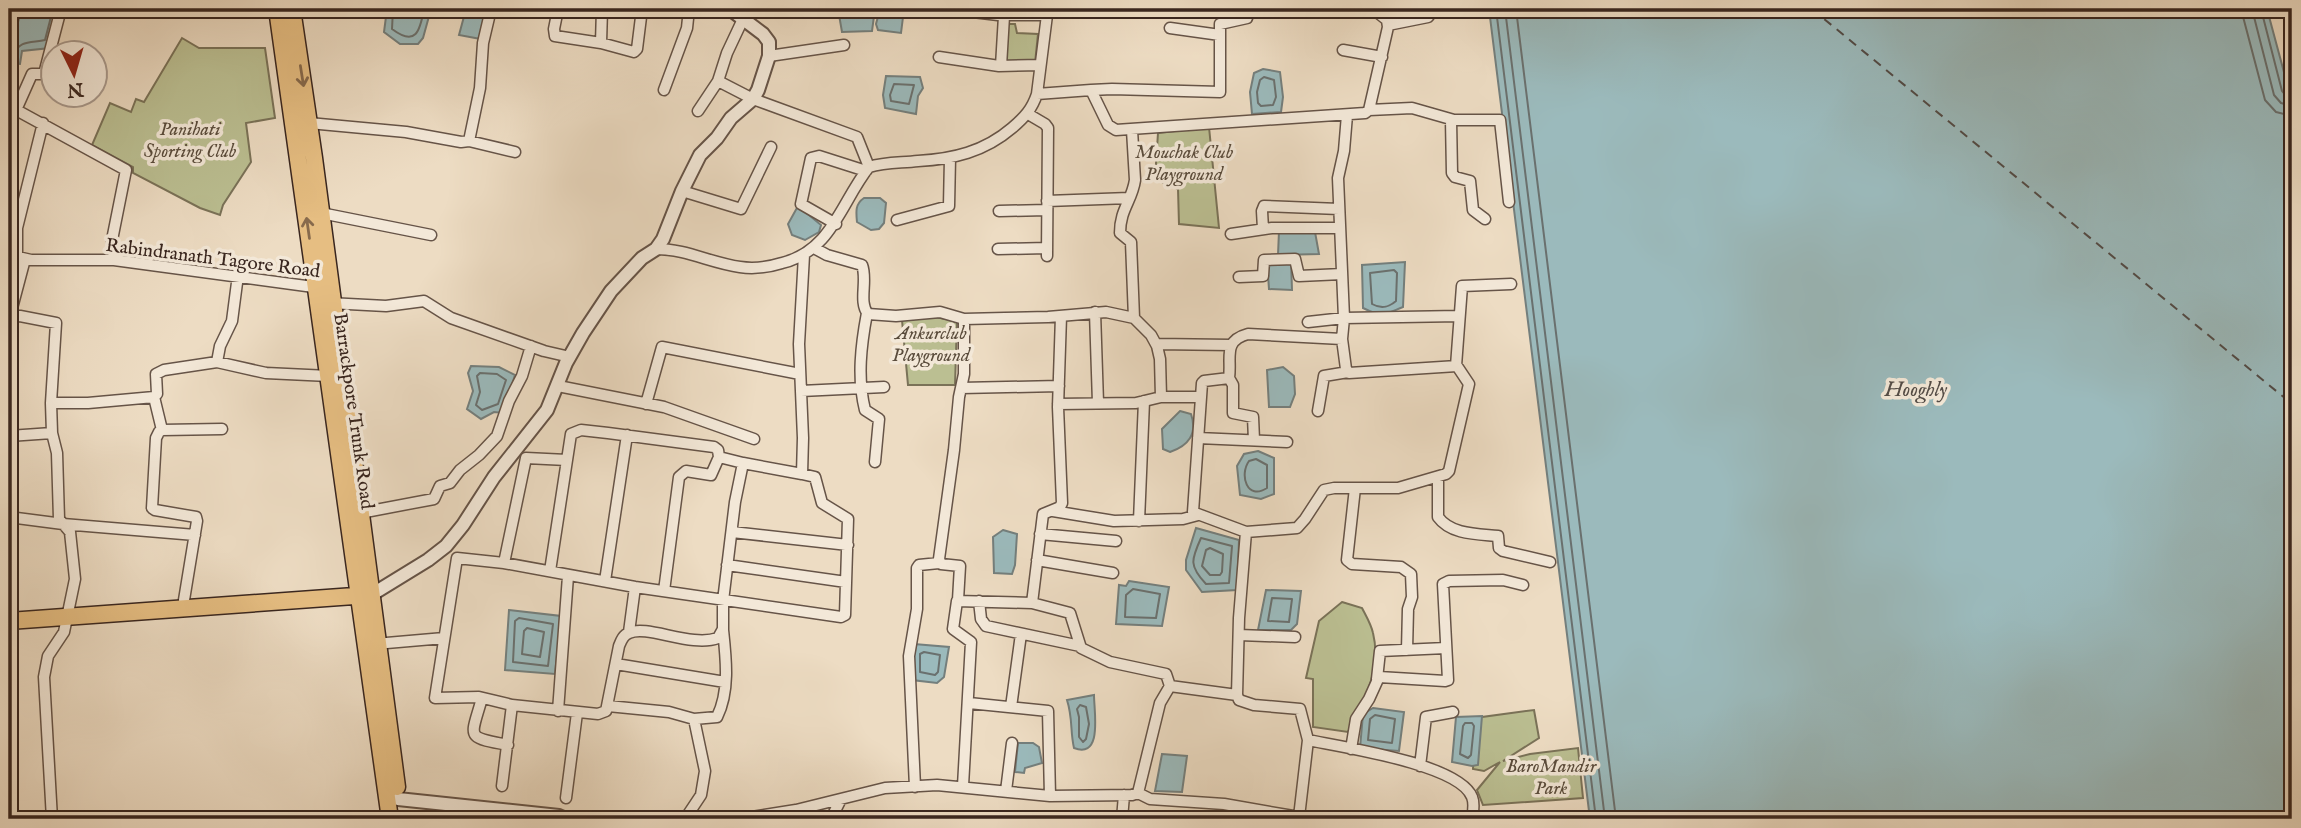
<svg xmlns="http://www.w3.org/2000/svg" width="2301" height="828" font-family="'IM FELL English',serif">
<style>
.green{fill:#bbbf92;stroke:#7a7258;stroke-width:2}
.water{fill:#9bbabc;stroke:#747f7d;stroke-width:2}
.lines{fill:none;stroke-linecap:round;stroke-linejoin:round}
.shore{stroke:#6a706e;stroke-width:2}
.ferry{stroke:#524b46;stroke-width:2;stroke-dasharray:9 7;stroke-linecap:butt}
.minor-casing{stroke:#665448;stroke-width:13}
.tertiary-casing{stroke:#665448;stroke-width:16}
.primary-casing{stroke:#39261f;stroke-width:19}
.minor{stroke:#f3e8d8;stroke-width:10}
.tertiary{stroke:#f3e8d8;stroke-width:12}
.primary{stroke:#e6be82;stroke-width:16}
.oneway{stroke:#876a4c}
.labels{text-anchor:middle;stroke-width:7;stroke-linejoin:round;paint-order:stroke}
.park-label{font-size:19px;font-style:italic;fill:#5a4c3c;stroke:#f3e8d8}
.street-label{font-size:19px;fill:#39261f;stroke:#f3e8d8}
.water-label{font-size:21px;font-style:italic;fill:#524b46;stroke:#f3e8d8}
</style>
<rect width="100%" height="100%" fill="#eddcc3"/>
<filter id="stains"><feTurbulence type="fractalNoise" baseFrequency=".00286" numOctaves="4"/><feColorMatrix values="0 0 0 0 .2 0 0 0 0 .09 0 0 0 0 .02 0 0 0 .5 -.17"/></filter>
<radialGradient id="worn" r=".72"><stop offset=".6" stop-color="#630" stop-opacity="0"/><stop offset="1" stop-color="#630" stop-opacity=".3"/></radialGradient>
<path class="green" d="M1003 24H1015L1017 33 1038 34 1035 63 1002 65Z
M182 38 199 48H265L275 118 246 123 251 162 223 205 220 215 200 208 133 173V167L92 145 110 103 131 112 136 99 144 102Z
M1209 127 1219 228 1179 224 1178 189 1155 179 1158 133Z
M929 316 957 321 955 385H908L902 320Z
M1342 602 1362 608C1366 616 1371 624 1373 633 1382 669 1364 701 1348 732L1313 727V679L1306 678 1319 621Z
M1534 710 1539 738 1503 761 1530 754 1578 748 1583 798 1483 805 1477 790 1500 762 1484 771 1473 769 1475 718Z"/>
<path class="water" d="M22 9H60L50 48 22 51 20 64 9 63V37L18 22Z
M387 9H431L423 38 418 44H400L384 32Z
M466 9 490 11 486 40 459 35Z
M838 9H875L872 31 842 32Z
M880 9H904L901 33 878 30 876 24Z
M1489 9H2267L2292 102V819H1590Z
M1263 69 1280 72 1283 97 1281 112 1252 114 1250 92 1254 73Z
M886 76 920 77 923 88 918 96 916 114 885 108 883 95Z
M864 198H880L886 203 884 223 879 229 871 230 857 222C856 212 855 204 864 198Z
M798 206 821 225 819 232 805 240 792 235 788 224Z
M1279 231 1315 232 1319 254 1278 255Z
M1291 260 1292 290 1269 289 1267 261Z
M1405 262 1403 307C1385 314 1383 318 1363 308L1362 265Z
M471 366 499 367 515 375 503 413 494 412 481 419 467 409 473 391 468 373Z
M1283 367 1294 376 1295 394 1290 407H1269L1267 370Z
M1180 411 1191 414C1198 434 1188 446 1170 452L1163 449 1162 429Z
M1258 451 1274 458V494L1261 499 1240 495 1237 466 1244 454Z
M1196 528 1239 540 1237 590 1202 592 1186 570V560Z
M1003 530 1017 534 1015 565 1012 574 994 573 993 537Z
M1129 581 1169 587 1162 626 1116 624 1119 585 1126 586Z
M1266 590 1301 591 1297 624 1291 630H1258Z
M509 610 561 616 555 674 505 670Z
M914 644 949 647 944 677 937 683 912 680Z
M1094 695C1094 712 1103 759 1074 748 1070 731 1073 719 1067 700Z
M1373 708 1404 712 1399 751 1360 748 1363 714Z
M1482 716 1478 765 1472 766 1452 762 1456 717Z
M1018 743H1033L1039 747 1042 763 1025 768 1024 773 1015 772Z
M1162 754 1187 756 1182 792 1155 791Z"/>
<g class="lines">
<path class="shore" d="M393 9 392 29C416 47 420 31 424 9
M1496 9 1596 819
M1505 9 1605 819
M1516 9 1616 819
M2241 9 2265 100 2276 112 2292 116
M2252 9 2274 95 2281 103 2292 106
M2261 9 2282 91 2286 96 2292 97
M9 57 14 55C18 40 32 43 45 40L53 9
M1264 77 1274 80 1276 97 1273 105 1261 106 1258 103 1257 92 1260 80Z
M894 84 914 85 909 104 891 101 890 95Z
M1394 270 1397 273 1396 301C1388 308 1381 309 1372 304L1370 273Z
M480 373 497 374 506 380 498 404 482 410 476 405 480 392 477 376Z
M1256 459 1267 465V488C1247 501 1239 475 1249 461Z
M1201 538 1232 546 1229 583 1206 584C1189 566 1191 560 1201 538Z
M1210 548 1223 554 1222 572 1220 575H1210L1202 566 1206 550Z
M1133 589 1160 594 1156 618 1125 617 1126 595Z
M1272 598 1292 599 1289 622 1268 621Z
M519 618 553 624 548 666 513 662 515 621Z
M527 628 544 632 540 657 522 654 524 631Z
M924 652 940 655 938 672 935 675 920 672V654Z
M1080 705 1086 707 1089 724 1086 739 1083 742 1079 737V717L1077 709Z
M1375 715 1395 719 1392 743 1368 740 1370 719Z
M1465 723H1472L1474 726 1471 755 1468 758 1460 754 1463 726Z"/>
<path class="ferry" d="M1812 9 2292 404"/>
<g class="minor-casing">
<path id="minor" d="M558 9 554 29 555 36 601 43
M602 9 601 43 634 52 637 49 642 9
M948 9 998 15H1047
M1388 25 1428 17 1434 9
M1170 28 1220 35
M1343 50 1382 57
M769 56 844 45
M939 57 999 66 1040 65
M1001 66 1004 16
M718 81 753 99 857 137 869 167
M664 90 687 28 689 9
M1091 90 1112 89 1220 92V24L1247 18 1249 9
M1037 94 1091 90 1108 125 1116 130 1365 113 1369 110 1388 27 1387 20 1373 9
M9 106 126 170 112 240 114 260
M16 110 32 74H44L61 9
M1369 110 1412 108 1454 120H1500L1509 202
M698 111 718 81 727 53 743 19
M1028 114 1045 124 1048 128 1047 256
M1451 120 1452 173 1455 177 1470 181 1473 210 1485 219
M309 123 406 132 461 142 469 141 480 88 483 43 491 9
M1132 130 1135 180C1132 201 1120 209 1120 233L1131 242 1134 318
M469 141 515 152
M682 191 741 209 771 147
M1047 201 1129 198
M999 211 1047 210
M321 213 431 235
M897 220 949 206 950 158
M836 224 801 204 811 158 819 156 866 171
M1263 229 1262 211 1264 206 1339 209
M1231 234 1272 228H1340
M814 248 827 255 862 265C868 280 858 302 868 314L896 316 940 312 964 319 1005 318 1048 317 1106 312 1134 318 1151 335 1157 346 1160 359 1161 397H1200
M656 249C686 249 711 263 740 267 753 269 769 267 782 263 832 251 841 202 869 167 885 162 901 163 918 161 953 159 984 152 1012 128 1025 117 1032 109 1037 94L1047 15 1053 9
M998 249 1047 248
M9 255 31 260H114L321 288
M17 258V228L43 123
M25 259 12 308V317L20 316 56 323 51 403 52 433 57 453 59 519 70 532 75 579 64 632 48 656 44 677 52 819
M238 275 232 321 220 346 217 362 266 373 329 376
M1239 277 1263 276 1264 260 1295 259 1299 276 1342 274
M329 303 386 306 424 301 451 318 544 351 570 357
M1095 312 1098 403
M867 313C861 345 857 378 865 410L879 419 875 462
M1061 316 1058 407 1062 503 1060 507 1043 514 1032 603 1070 613 1081 648 1110 662 1166 674 1170 686
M1308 322 1344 318 1459 316
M1248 334 1342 339 1346 369 1349 373 1457 366 1469 384 1449 471 1446 474 1398 488H1334L1324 490 1305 519 1297 528 1246 532 1195 513 1193 512 1202 383 1204 381 1229 378C1232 358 1222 341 1248 334Z
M1342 339 1344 318 1338 178 1344 151 1347 115
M1156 344 1231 345
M1456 366 1462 286 1511 284
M1229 378 1233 385V413L1253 417 1254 440
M558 386 664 407 754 439
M961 388 1059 386
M801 391 884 387
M51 403H88L154 397
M646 404 662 347 800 374
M1058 404 1136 403 1161 397
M1318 411 1324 376 1348 372
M162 430 154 397 157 394 156 374 164 370 217 362
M9 436 52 433
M1198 438 1287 442
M1438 477V517C1451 535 1478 534 1498 536L1499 548 1503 551 1550 562
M1355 488 1347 560 1352 564 1401 567 1411 574 1412 597 1408 609 1407 650
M1053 511 1114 521 1183 519 1198 515
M360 513 434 499 440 486 450 483 460 470 479 455 497 436 509 401 522 376 531 346
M9 517 63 524 195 535
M1139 521 1144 401
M732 532 848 545
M1246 532 1239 618 1237 695 1239 700 1254 705 1300 709 1308 740C1342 747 1459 764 1472 797 1475 804 1473 812 1472 819
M1040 534 1116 541
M1037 560 1113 573
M504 563 526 458 567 460
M727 565 846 582
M550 571 571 434 581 430 608 433 714 447 718 450 719 457
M605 581 627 435
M664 591 679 477 686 471 711 475 719 457 743 463
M184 600 197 521 196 517 155 510 152 508 156 438 159 432 162 430 222 429
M958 600 960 566 941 564 939 559 954 450 959 397 964 374V319
M979 601 981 619 986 626 1080 646
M629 632 635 587
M1239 635 1295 637
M375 644 444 638
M616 664 725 682
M1377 679 1380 651 1446 648
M482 698C471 738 464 737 508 745
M969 703 1048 711 1050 796
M512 705 598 714 606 711 619 646C621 641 623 635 629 633 647 624 691 648 718 638L723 629V601L735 502 743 463 802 474
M608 706 669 712 694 719 717 717C730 691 726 658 723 630
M1011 707 1021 634
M558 711 568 576
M1351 749 1356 719 1369 699 1379 677 1445 681 1448 680 1443 584 1449 581 1503 580 1523 585
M1420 766 1426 717 1453 712
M502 786 512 705 479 697 435 698 457 558 504 563 635 587 841 617 845 615 848 519 822 503 815 477 802 474 803 438 799 344 804 255
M963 786 971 642 953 629 957 601 1032 603
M915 787 909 656 917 609V568L919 565 939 563
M1006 791 1012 743
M1138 793 1160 703 1170 686 1237 695
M566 798 577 713
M685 819 701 795 705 771 694 719
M739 819 796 810 885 788 937 785 1050 796 1132 795 1138 793 1150 799 1224 804 1299 817 1308 740
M831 819 841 799
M1122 819 1124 795"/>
</g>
<g class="tertiary-casing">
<path id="tertiary" d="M371 595 428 560 446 546 463 525 494 477 547 410 566 363 583 333 611 291 642 258 656 249 663 239 682 191 700 155 717 138 731 118 753 99 758 90 769 56V42L763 34 730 9
M398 799 559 816 566 819"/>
</g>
<g class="primary-casing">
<path id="primary" d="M277 9 390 819
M292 9 314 158 397 787
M9 621 368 595"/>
</g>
<use href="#minor" class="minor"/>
<use href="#tertiary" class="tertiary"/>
<use href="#primary" class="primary"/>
</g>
<defs><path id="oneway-shaft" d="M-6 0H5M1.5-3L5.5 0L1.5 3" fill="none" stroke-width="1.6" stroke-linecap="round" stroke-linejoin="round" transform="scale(1.75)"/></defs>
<g class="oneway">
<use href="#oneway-shaft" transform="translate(302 76) rotate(81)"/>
<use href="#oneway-shaft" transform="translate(308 228) rotate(-98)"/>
</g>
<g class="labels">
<g class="park-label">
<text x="190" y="135">Panihati<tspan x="190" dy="22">Sporting Club</tspan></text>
<text x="1184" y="158">Mouchak Club<tspan x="1184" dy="22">Playground</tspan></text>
<text x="931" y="339">Ankurclub<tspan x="931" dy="22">Playground</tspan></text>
<text x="1551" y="772">BaroMandir<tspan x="1551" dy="22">Park</tspan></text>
</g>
<g class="street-label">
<text transform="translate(213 257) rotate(7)" y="7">Rabindranath Tagore Road</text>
<text transform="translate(355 411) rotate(82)" y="7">Barrackpore Trunk Road</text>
</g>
<g class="water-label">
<text x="1916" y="396">Hooghly</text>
</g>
</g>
<rect width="2301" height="828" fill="none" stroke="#eddcc3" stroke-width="35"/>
<rect x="10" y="10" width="2280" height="807" fill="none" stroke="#39261f" stroke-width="3.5"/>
<rect x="18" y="18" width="2266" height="793" fill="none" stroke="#39261f" stroke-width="2"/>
<g transform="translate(74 74) rotate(175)"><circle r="33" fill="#f3e8d8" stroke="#a99a8e" stroke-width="2"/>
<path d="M0-5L12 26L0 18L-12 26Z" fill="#8f2418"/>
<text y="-10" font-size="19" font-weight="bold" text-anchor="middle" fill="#39261f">N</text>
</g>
<rect width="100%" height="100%" filter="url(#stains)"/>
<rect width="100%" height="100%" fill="url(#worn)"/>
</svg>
